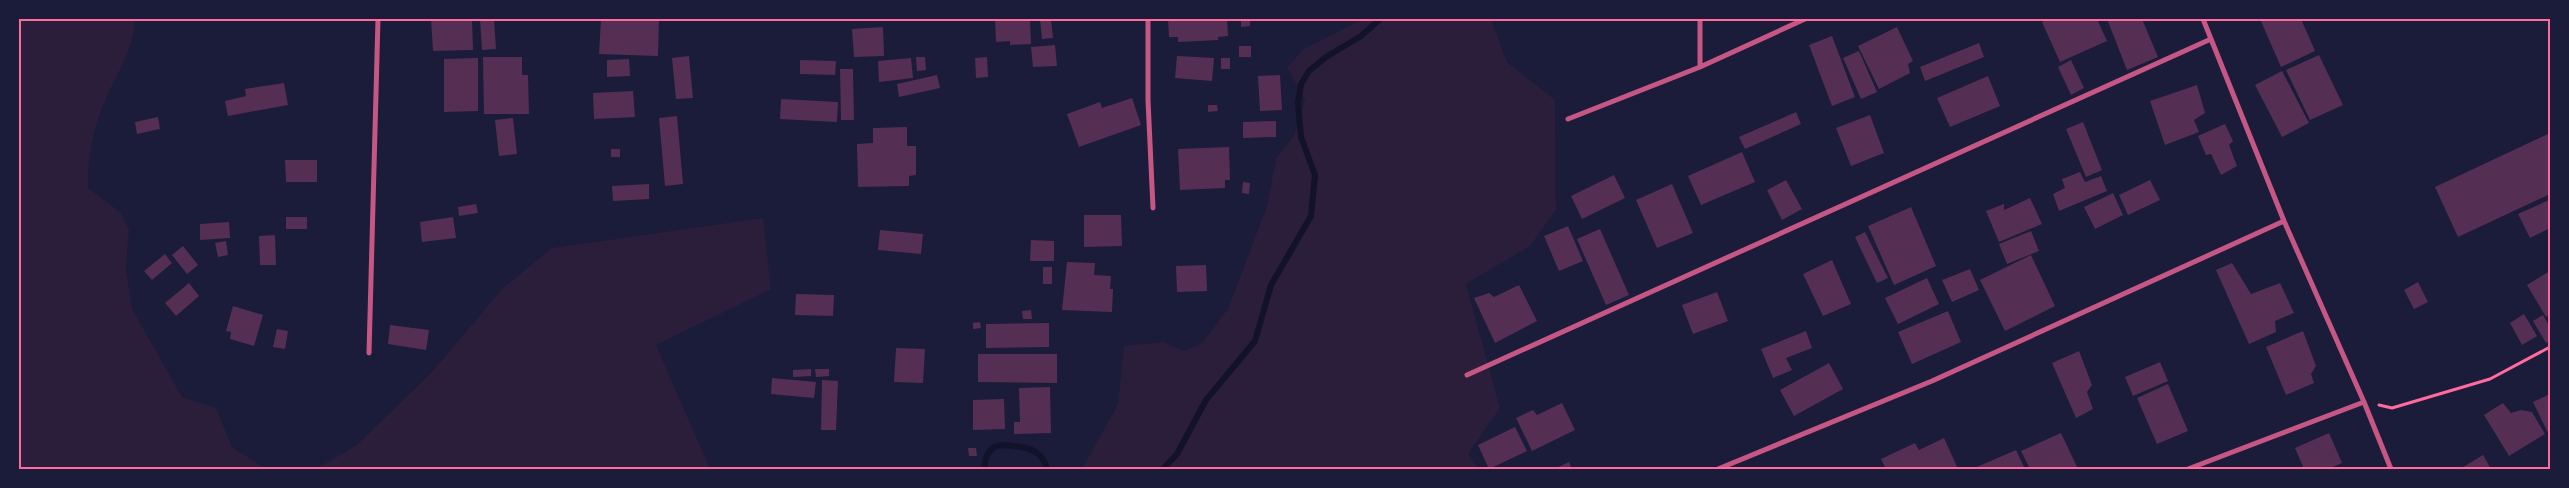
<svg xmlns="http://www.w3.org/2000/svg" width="2569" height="488" font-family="'Open Sans',sans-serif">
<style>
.green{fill:#2a1e3b}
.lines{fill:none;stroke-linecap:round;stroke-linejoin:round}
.stream{stroke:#12122b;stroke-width:6}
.building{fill:#542f53}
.path{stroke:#ff6b9d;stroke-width:3}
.minor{stroke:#c65784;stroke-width:5}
.neatline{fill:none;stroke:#ff6b9d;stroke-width:2}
</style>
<rect width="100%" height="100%" fill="#1b1b3a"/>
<path class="green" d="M19 19H134C136 48 114 78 103 105 93 130 87 161 88 188L120 212 129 229 126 269 132 309 182 397 216 408 232 447 266 469H19Z
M1363 19H1491L1507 62 1555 100 1556 210 1530 246 1466 284 1500 408 1468 454 1478 469H1082L1118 404 1124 346 1164 342 1184 351 1202 343 1228 309 1267 206 1276 159 1294 135 1305 100 1287 67 1304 49Z
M763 218 771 289 656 345 710 469H316L357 445 432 372 503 288 552 248Z"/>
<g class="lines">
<path class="stream" d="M984 469C985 461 986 453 993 448 998 444 1006 445 1012 446 1028 447 1043 451 1047 469
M1163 469 1177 454 1206 400 1255 341 1271 285 1311 216 1315 175 1301 137 1298 103 1301 84 1309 71 1326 57 1361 36 1380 19"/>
</g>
<path class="building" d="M431 19H472L473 50 433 51Z
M480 19H494L496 49 482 50Z
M601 19H659L658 56 599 54Z
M995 19H1030L1031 44 1010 45V41L996 42Z
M1040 19H1051L1053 38 1042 39Z
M1168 19H1227L1228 36 1218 37V40L1178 42V37H1169Z
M1241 19H1250V26L1241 27Z
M2049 19H2097L2107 41 2060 62 2042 22Z
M2107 19H2142L2158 57 2127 70Z
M2260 19H2301L2315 51 2281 67Z
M883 27 884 56 854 57 852 29Z
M1897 27 1913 61 1908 64 1910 73 1879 89 1858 46Z
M1832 36 1855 97 1832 106 1809 45Z
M1979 43 1984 57 1925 81 1920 67Z
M1055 45 1057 66 1033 67 1031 47Z
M1239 46H1251V57H1239Z
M1859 51 1877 92 1861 99 1843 58Z
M2319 55 2343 105 2310 120 2286 70Z
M689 56 693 98 676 99 672 58Z
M1177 56 1214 58 1212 81 1175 78Z
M483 57H522V75H528L529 114H484Z
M916 57H925L926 70 917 71Z
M987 57 988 77 976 78 975 58Z
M478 58V111L444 112V59Z
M911 58 913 78 879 82 878 61Z
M1221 58H1230V69H1221Z
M629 59 630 76 607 77V60Z
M800 60 836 61 835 75 800 74Z
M2071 60 2084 88 2071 95 2058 67Z
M840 69H853L854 120H841Z
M2282 71 2309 123 2282 137 2255 85Z
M937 75 940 88 899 97 897 84Z
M1280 75 1282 110 1260 111 1258 76Z
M1988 76 2000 106 1950 127 1937 98Z
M284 83 288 105 228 116 225 101 246 96 245 89Z
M2197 85 2205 113 2194 120 2199 132 2165 145 2150 101Z
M633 91 635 117 594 119 593 93Z
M1132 98 1141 125 1079 147 1067 114 1100 102 1102 108Z
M781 99 838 102 837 122 780 119Z
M1208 105H1217L1218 111 1208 112Z
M1796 112 1801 124 1745 149 1739 137Z
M1870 115 1884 153 1851 166 1836 128Z
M677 116 683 184 665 186 659 118Z
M158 117 160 129 137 134 135 122Z
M513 118 517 154 499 156 495 120Z
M1276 121V137L1243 138V122Z
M2083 122 2102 170 2086 177 2066 129Z
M2225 124 2233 141 2229 145 2237 166 2221 175 2211 154 2206 155 2198 136Z
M907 127V146H916V175L909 176V186L858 187 857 144 873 143V128Z
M2550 133V194L2458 237 2435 187Z
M1229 147 1230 180H1225V188L1180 190 1178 149Z
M611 149H620V157H611Z
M1742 152 1755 182 1701 205 1688 176Z
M285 160H317V182H286Z
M2080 172 2085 182 2101 176 2107 191 2059 211 2053 194 2065 188 2062 179Z
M1614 175 1625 198 1582 219 1571 196Z
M1786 180 1802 209 1782 220 1767 190Z
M2150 180 2160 200 2128 215 2119 195Z
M1243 182 1250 183 1249 194 1242 193Z
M649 184V199L613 201 612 186Z
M1672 184 1693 233 1657 248 1636 200Z
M2113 193 2123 215 2095 229 2084 207Z
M2030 198 2042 224 1999 242 1986 211 2004 204V210Z
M2549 200 2550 228 2530 238 2518 214Z
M476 204 478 213 459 216 458 207Z
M1911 207 1936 266 1894 285 1868 226Z
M1084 215H1121L1122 246 1084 247Z
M286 217H307V229H286Z
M453 217 456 238 422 242 420 222Z
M229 222 230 238 200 240V224Z
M1568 226 1583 261 1559 271 1544 236Z
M1600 229 1629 295 1606 305 1577 239Z
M880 230 923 234 921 254 878 250Z
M2031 231 2039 251 2007 264 1999 244Z
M1865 232 1888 278 1877 283 1855 237Z
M275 235 276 265H260L259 236Z
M1031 240 1054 241V261H1030Z
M226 241 228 255 218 257 215 243Z
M183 246 198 265 187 274 172 255Z
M165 254 172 263 152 280 144 271Z
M2031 255 2055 306 2005 331 1980 280Z
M1832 260 1851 304 1823 316 1803 274Z
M1067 262 1095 263 1094 275 1111 276 1110 289H1113L1112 312 1062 310Z
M2232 263 2251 294 2280 283 2294 313 2275 321 2276 332 2249 344 2216 270Z
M1206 265 1207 291 1177 292 1176 266Z
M1043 267H1052V284H1043Z
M1970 269 1979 290 1952 302 1942 280Z
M2550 271V314L2546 317 2527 285Z
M1927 278 1939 304 1898 324 1885 298Z
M2418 282 2428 302 2414 309 2404 290Z
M189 283 199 296 176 316 165 303Z
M1519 285 1537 321 1495 343 1474 298 1489 293 1494 297Z
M1717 292 1728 321 1693 334 1682 305Z
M796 294 834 295 833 316 795 315Z
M233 306 263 315 254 346 230 339 231 332 226 331Z
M1031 310 1032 319H1023L1022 311Z
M1948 311 1961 342 1912 364 1898 332Z
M2524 314 2537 336 2522 345 2510 323Z
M2543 315 2550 327V341L2546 343 2533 321Z
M980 322 981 328 973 329V323Z
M1049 323V347L986 348V324Z
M390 325 429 330 426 350 388 344Z
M277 329 288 331 285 349 273 347Z
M1806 331 1812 348 1786 358 1792 370 1773 378 1761 349Z
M2303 331 2316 366 2311 374 2314 383 2286 395 2266 347Z
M896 348 925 349 923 383 894 382Z
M2079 351 2092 385 2087 392 2093 409 2076 418 2052 363Z
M978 354H1057V383L978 382Z
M2160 362 2168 381 2133 396 2125 377Z
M1829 363 1843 389 1794 416 1780 390Z
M811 369V376L793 377V370Z
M815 369H829V376L816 377Z
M772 378 816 382 814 398 771 394Z
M822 380 838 381 836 430H821Z
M2168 384 2188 431 2157 444 2137 398Z
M1050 387 1051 433 1014 434V422H1020L1019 388Z
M2550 394V437L2533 402Z
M1004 399 1005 429 973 430V400Z
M1562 403 1575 430 1532 451 1516 418 1533 410 1537 415Z
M2503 403 2511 413 2521 410 2532 412 2545 434 2509 456 2484 415Z
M1515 427 1527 451 1489 469 1478 445Z
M2061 433 2078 469H2030L2021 451Z
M2329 433 2342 463 2328 469H2304L2295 448Z
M1944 438 1958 469H1886L1881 459 1915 443 1919 450Z
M968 448H976L977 456H969Z
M2016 450 2025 469H1972Z
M2483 455 2491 469H2460Z
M1569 462 1572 469H1554Z"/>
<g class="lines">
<path class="path" d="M2379 405 2392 408 2490 379 2550 347"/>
<path class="minor" d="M1148 19V100L1153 208
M1700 19V67
M2203 19 2284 221 2364 402 2391 469
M1568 119 1700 67 1805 19
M369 353 378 19
M1467 375 2211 39
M1718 469 1932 381 2284 221
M2188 469 2364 402"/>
</g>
<rect width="2569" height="488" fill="none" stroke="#1b1b3a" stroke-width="40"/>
<rect x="20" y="20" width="2529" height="448" class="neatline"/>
</svg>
